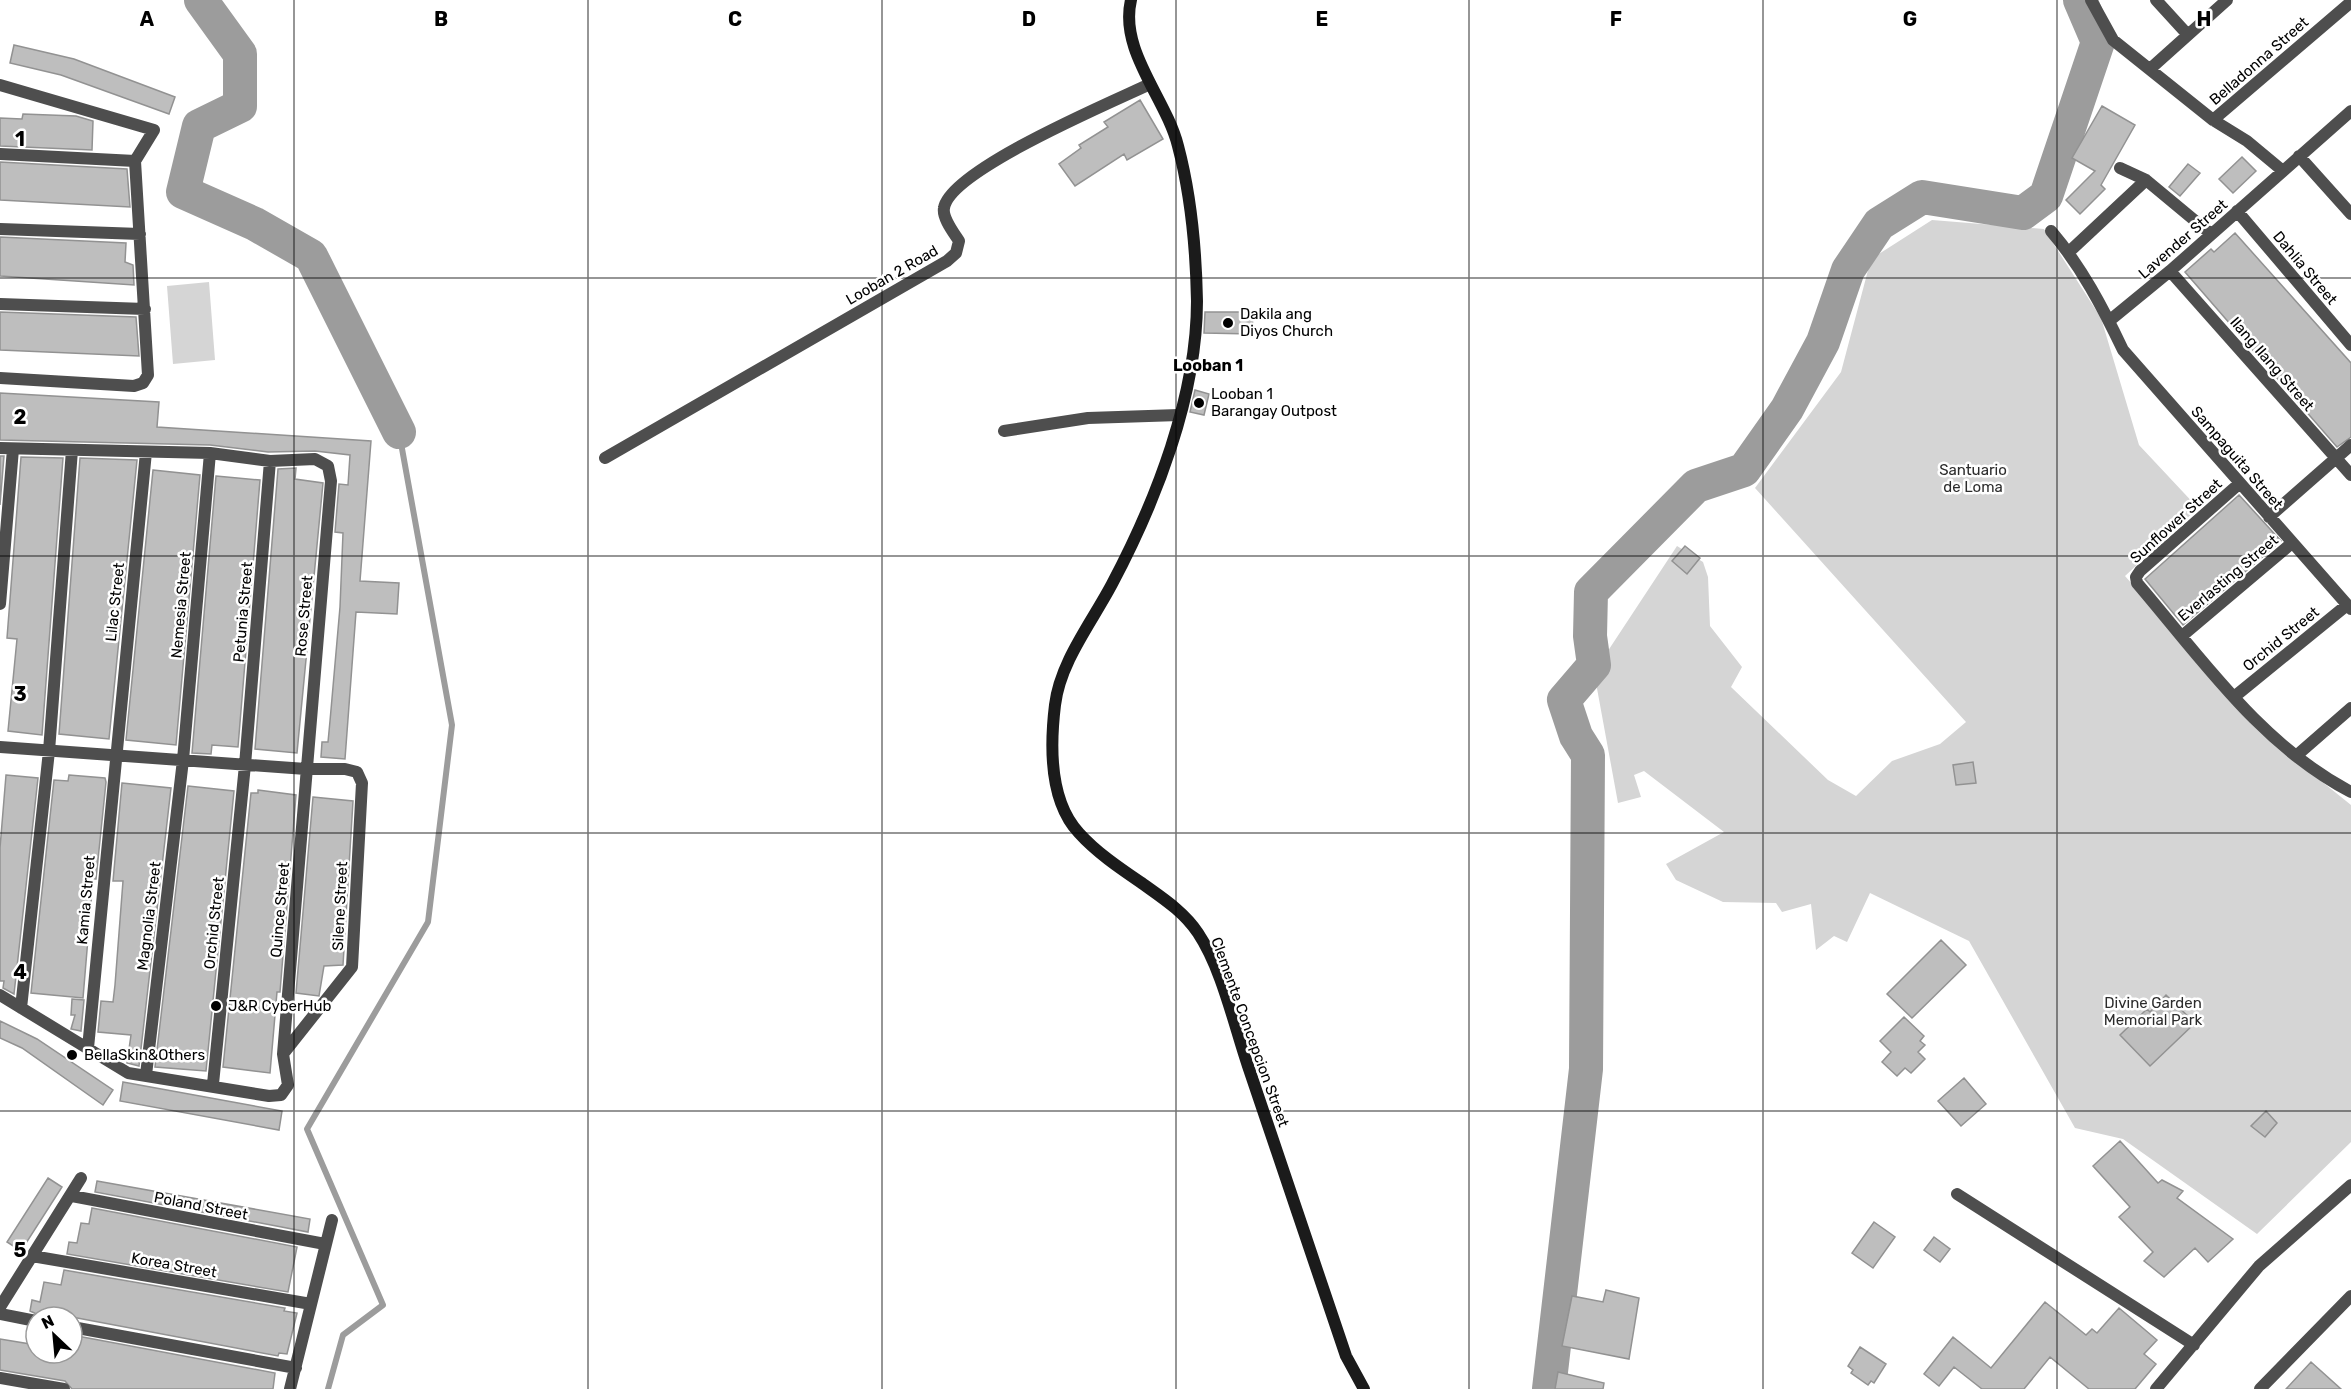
<svg xmlns="http://www.w3.org/2000/svg" width="2351" height="1389" font-family="Rubik,sans-serif">
<style>
.green{fill:#d5d5d5}
.lines{fill:none;stroke-linecap:round;stroke-linejoin:round}
.stream{stroke:#9c9c9c;stroke-width:6}
.river{stroke:#9c9c9c;stroke-width:34}
.building{fill:#bebebe;stroke:#929292;stroke-width:1.5}
.street{stroke:#4e4e4e;stroke-width:12}
.secondary{stroke:#1b1b1b;stroke-width:12}
.grid{fill:none;stroke:#000;stroke-width:1.5;stroke-opacity:0.55}
.poi-dot{fill:#000;stroke:#fff;stroke-width:2}
.labels{text-anchor:middle;stroke-width:5;stroke-linejoin:round;paint-order:stroke}
.street-label{font-size:15px;fill:#000;stroke:#fff}
.poi-label{font-size:15px;fill:#000;stroke:#fff;text-anchor:start}
.park-label{font-size:15px;fill:#2c2c2c;stroke:#fff}
.neighbourhood-label{font-size:16px;font-weight:bold;fill:#000;stroke:#fff}
.grid-label{font-size:20px;text-anchor:middle;font-weight:bold;fill:#000;stroke:#fff;stroke-width:5;stroke-linejoin:round;paint-order:stroke}
</style>
<rect width="100%" height="100%" fill="#fff"/>
<path class="green" d="M1932 220 2044 229 2101 318 2139 445 2198 508 2125 576 2269 739 2351 805V1142L2257 1234 2123 1139 2075 1128 1969 941 1870 893 1847 942 1834 936 1816 950 1811 904 1782 912 1776 903 1723 902 1676 880 1666 864 1724 832 1644 771 1634 775 1641 797 1618 803 1594 672 1677 546 1703 562 1708 577 1710 626 1742 667 1731 687 1828 780 1856 796 1892 761 1940 744 1966 722 1755 488 1841 372 1871 259Z
M209 282 215 360 173 364 167 286Z"/>
<g class="lines">
<path class="stream" d="M328 1389 343 1335 383 1305 307 1129 428 922 452 725 399 432"/>
<path class="river" d="M201 0 240 54V106L199 126 183 192 255 224 311 256 399 432
M1549 1389 1586 1069 1588 755 1576 736 1564 700 1594 665 1590 636 1591 592 1696 486 1744 470 1787 409 1823 342 1848 270 1879 224 1922 197 2023 213 2046 196 2098 42 2080 0"/>
</g>
<path class="building" d="M14 45 74 59 175 97 169 114 61 75 10 63Z
M1140 100 1163 139 1127 160 1124 154 1075 186 1059 164 1081 148 1079 145 1108 127 1104 122Z
M2102 106 2135 125 2101 185 2105 189 2080 214 2066 200 2095 171 2072 158Z
M23 114 76 116 93 121 92 150 0 146V118L22 119Z
M2242 157 2256 171 2233 193 2219 179Z
M0 162 127 169 130 207 0 200Z
M2188 164 2200 173 2180 196 2169 187Z
M2235 233 2351 363V437L2337 447 2185 272 2211 249 2214 252Z
M0 237 126 243 125 262 133 265 134 285 0 276Z
M0 312 136 317 139 356 0 350Z
M1205 312H1253L1252 334 1204 333Z
M1195 390 1209 394 1204 415 1190 412Z
M0 393 159 402 157 427 371 441 360 581 399 583 397 614 356 612 345 759 321 757 322 742H328L330 721 340 607 343 533 335 532 339 484 348 485 350 455 315 451 268 452 210 445 0 440Z
M0 456H4L0 505Z
M21 457 63 458 42 735 8 731 17 639 7 638Z
M80 458 137 460 109 739 59 734Z
M296 468 295 479 323 483 297 753 255 749 278 469Z
M153 470 200 475 176 745 126 740Z
M216 476 260 480 238 747 212 745 211 754 192 753Z
M2239 495 2281 541 2183 625 2145 579Z
M1685 546 1700 558 1687 574 1672 561Z
M1973 762 1976 783 1956 785 1953 765Z
M6 775 38 778 14 994 3 988 4 981H0V848Z
M69 775 105 778 106 782 96 879H93L83 998 31 993 54 780 68 781Z
M122 783 171 788 139 1066 127 1063 131 1035 98 1032 101 1001 113 1002 115 985 123 881H113Z
M188 786 234 791 206 1071 155 1067Z
M258 790 296 795 280 992H277L270 1073 223 1067 251 793H258Z
M313 797 353 801 343 965 324 966 319 996 296 993Z
M1941 940 1966 965 1912 1018 1887 994Z
M2166 995 2195 1023 2150 1066 2120 1035 2147 1009 2150 1012Z
M72 999 84 1000 81 1031 71 1029 75 1015H71Z
M1904 1017 1924 1036 1920 1041 1925 1045 1918 1052 1925 1059 1911 1073 1905 1068 1897 1076 1882 1062 1891 1052 1880 1041Z
M0 1021 37 1039 113 1090 103 1105 22 1048 0 1038Z
M1964 1078 1986 1104 1961 1126 1938 1101Z
M123 1082 282 1111 279 1130 120 1101Z
M2266 1111 2277 1123 2265 1137 2251 1126Z
M2120 1141 2158 1183 2162 1180 2183 1191 2177 1198 2233 1239 2208 1262 2195 1248 2164 1277 2144 1261 2153 1252 2119 1217 2130 1207 2093 1166Z
M48 1178 62 1187 21 1251 7 1242Z
M97 1181 310 1219 308 1232 95 1192Z
M92 1208 297 1247 288 1292 67 1254 69 1242 77 1243 81 1223 89 1224Z
M1874 1222 1895 1237 1873 1268 1852 1253Z
M1934 1237 1950 1249 1940 1262 1924 1250Z
M64 1270 285 1308 284 1311 297 1313 287 1354 279 1353 278 1356 72 1317H43L30 1311 32 1300 40 1302 44 1282 61 1285Z
M1606 1290 1639 1298 1629 1359 1562 1346 1572 1296 1603 1302Z
M2045 1302 2086 1335 2092 1329 2097 1333 2119 1308 2157 1340 2144 1354 2156 1364 2135 1389H2089L2050 1357 2024 1389H1982L1954 1367 1939 1386 1924 1374 1953 1337 1991 1368Z
M72 1335 275 1373 273 1389H72L65 1381 0 1370V1339L36 1345V1353H72Z
M1860 1347 1886 1364 1874 1383 1871 1381 1868 1385 1851 1373 1853 1370 1848 1366Z
M2311 1362 2341 1389H2286Z
M1558 1372 1604 1383 1603 1389H1555Z"/>
<g class="lines">
<path class="street" d="M2091 0 2113 40 2213 120 2247 141 2283 171
M2156 0 2188 35
M2150 69 2227 0
M0 85 154 130 135 161 148 375 143 383 134 386 0 378
M2213 120 2351 2
M0 154 135 161
M2299 156 2351 214
M2120 168 2146 180 2211 234
M2237 211 2351 345
M0 229 140 234
M2051 231C2081 266 2103 308 2123 350L2351 609
M2069 252 2146 180
M2170 271 2351 475
M0 304 145 309
M2109 321 2170 271 2351 111
M1004 431 1088 418 1179 415
M0 448 210 453 270 461 315 459 328 466 331 481 283 1054 288 1085 281 1095 269 1096 128 1073 0 995
M605 458 947 261 956 253 959 241C954 233 942 218 944 208 950 170 1112 102 1150 84
M2240 483 2140 571 2136 577 2137 583C2202 659 2261 745 2351 792
M2269 517 2351 445
M0 604 13 449
M2182 636 2292 543
M2234 697 2347 605
M0 747 306 769H345L357 772 362 783 352 967 283 1054
M2296 756 2351 708
M21 1008 49 751 72 450
M88 1048 146 452
M146 1075 183 760 210 453
M213 1084 245 765 270 461
M1957 1194 2194 1345
M72 1196 325 1244
M32 1256 311 1304
M0 1307 81 1178
M0 1314 36 1321
M72 1327 296 1368
M0 1378 64 1389
M290 1389 332 1220
M2156 1389 2259 1266 2351 1185
M2260 1389 2351 1296"/>
<path class="secondary" d="M1131 0C1119 51 1166 98 1178 146 1191 195 1196 250 1197 301 1197 396 1156 501 1112 584 1092 622 1060 662 1055 705 1050 746 1049 801 1079 833 1097 853 1121 869 1143 884 1164 899 1184 912 1198 933 1222 969 1234 1025 1248 1066 1281 1163 1313 1259 1346 1356L1364 1389"/>
</g>
<path class="grid" d="M294 0V1389M588 0V1389M882 0V1389M1176 0V1389M1469 0V1389M1763 0V1389M2057 0V1389M0 278H2351M0 556H2351M0 833H2351M0 1111H2351"/>
<g class="poi-dot">
<circle cx="1228" cy="323" r="6"/>
<circle cx="1199" cy="403" r="6"/>
<circle cx="216" cy="1006" r="6"/>
<circle cx="72" cy="1055" r="6"/>
</g>
<g class="labels">
<g class="street-label">
<text transform="translate(2259 61) rotate(-41)" y="5">Belladonna Street</text>
<text transform="translate(2183 239) rotate(-41)" y="5">Lavender Street</text>
<text transform="translate(2305 268) rotate(50)" y="5">Dahlia Street</text>
<text transform="translate(892 275) rotate(-30)" y="5">Looban 2 Road</text>
<text transform="translate(2272 364) rotate(49)" y="5">Ilang Ilang Street</text>
<text transform="translate(2237 458) rotate(49)" y="5">Sampaguita Street</text>
<text transform="translate(2176 521) rotate(-42)" y="5">Sunflower Street</text>
<text transform="translate(2228 578) rotate(-40)" y="5">Everlasting Street</text>
<text transform="translate(115 602) rotate(-84)" y="5">Lilac Street</text>
<text transform="translate(181 605) rotate(-85)" y="5">Nemesia Street</text>
<text transform="translate(243 612) rotate(-85)" y="5">Petunia Street</text>
<text transform="translate(304 616) rotate(-85)" y="5">Rose Street</text>
<text transform="translate(2281 639) rotate(-39)" y="5">Orchid Street</text>
<text transform="translate(86 900) rotate(-85)" y="5">Kamia Street</text>
<text transform="translate(340 906) rotate(-87)" y="5">Silene Street</text>
<text transform="translate(280 910) rotate(-85)" y="5">Quince Street</text>
<text transform="translate(149 916) rotate(-83)" y="5">Magnolia Street</text>
<text transform="translate(214 923) rotate(-84)" y="5">Orchid Street</text>
<text transform="translate(1250 1032) rotate(70)" y="5">Clemente Concepcion Street</text>
<text transform="translate(201 1206) rotate(11)" y="5">Poland Street</text>
<text transform="translate(174 1265) rotate(10)" y="5">Korea Street</text>
</g>
<g class="poi-label">
<text x="1240" y="319">Dakila ang<tspan x="1240" dy="17">Diyos Church</tspan></text>
<text x="1211" y="399">Looban 1<tspan x="1211" dy="17">Barangay Outpost</tspan></text>
<text x="228" y="1011">J&amp;R CyberHub</text>
<text x="84" y="1060">BellaSkin&amp;Others</text>
</g>
<g class="park-label">
<text x="1973" y="475">Santuario<tspan x="1973" dy="17">de Loma</tspan></text>
<text x="2153" y="1008">Divine Garden<tspan x="2153" dy="17">Memorial Park</tspan></text>
</g>
<g class="neighbourhood-label">
<text x="1208" y="371">Looban 1</text>
</g>
</g>
<g class="grid-label">
<text x="147" y="26">A</text>
<text x="441" y="26">B</text>
<text x="735" y="26">C</text>
<text x="1029" y="26">D</text>
<text x="1322" y="26">E</text>
<text x="1616" y="26">F</text>
<text x="1910" y="26">G</text>
<text x="2204" y="26">H</text>
<text x="20" y="146">1</text>
<text x="20" y="424">2</text>
<text x="20" y="701">3</text>
<text x="20" y="979">4</text>
<text x="20" y="1257">5</text>
</g>
<g transform="translate(54 1335) rotate(334)"><circle r="28" fill="#ffffff" stroke="#999999" stroke-width="1.5"/>
<path d="M0-4.5L10 22L0 15L-10 22Z" fill="#000000"/>
<text y="-9" font-size="16" font-weight="bold" text-anchor="middle" fill="#000000">N</text>
</g>
</svg>
